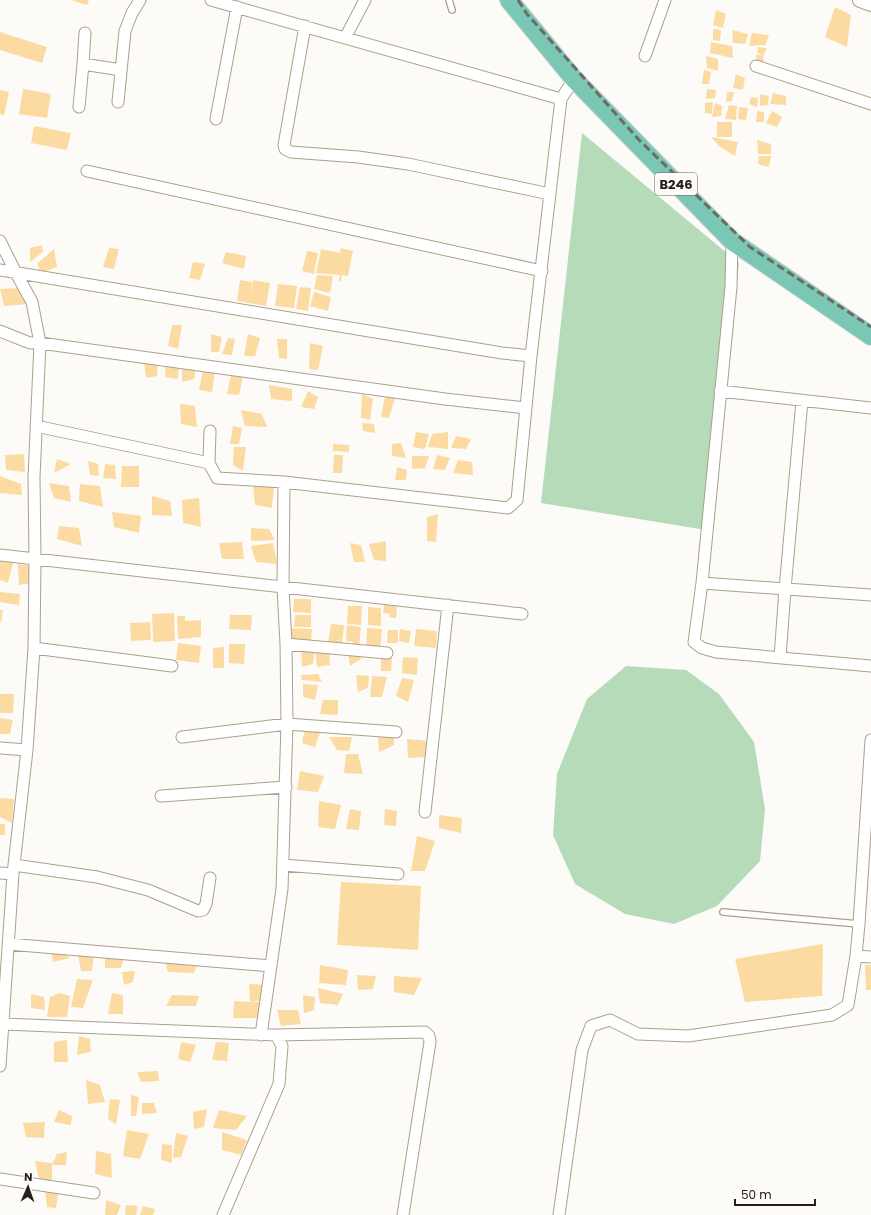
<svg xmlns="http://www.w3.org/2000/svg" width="871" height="1215" font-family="Poppins,sans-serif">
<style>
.green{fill:#b6dbb8}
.building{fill:#fcdba2}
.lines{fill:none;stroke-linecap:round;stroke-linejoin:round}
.service-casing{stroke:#aba08d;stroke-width:8}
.minor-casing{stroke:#aba08d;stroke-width:13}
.tertiary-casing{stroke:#aba08d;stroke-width:16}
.primary-casing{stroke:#d8d7d6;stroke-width:20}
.service{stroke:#fff;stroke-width:5.5}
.minor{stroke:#fff;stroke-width:11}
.tertiary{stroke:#fff;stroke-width:14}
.primary{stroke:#7ac7b5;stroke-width:18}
.rail{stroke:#6e6a64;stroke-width:3;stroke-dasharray:8 4;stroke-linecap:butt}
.labels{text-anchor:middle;stroke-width:4;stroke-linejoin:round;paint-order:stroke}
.shield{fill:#fdfbf7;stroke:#66625c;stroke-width:1}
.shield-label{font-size:13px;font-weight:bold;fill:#252019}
</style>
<rect width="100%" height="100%" fill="#fdfbf7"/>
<path class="green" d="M582 133 739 263 712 531 541 503Z
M626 666 686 670 719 694 754 742 765 809 760 861 717 906 674 924 625 914 575 884 553 835 557 774 587 699Z"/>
<path class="building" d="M71 0H89L87 5Z
M835 7 851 15 847 47 825 37Z
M716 10 726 14 723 28 713 25Z
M713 29 721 30 720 41 713 40Z
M732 30 748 34 745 44 733 43Z
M0 32 47 47 42 63 0 50Z
M752 33 769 35 765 45 749 46Z
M711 42 732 46 733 58 710 53Z
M758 47 767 48 763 56 764 63 757 61 756 54 763 56 757 52Z
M706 56 718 59V71L707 68Z
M704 70 711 72 709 84H702Z
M736 74 745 78 743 90 733 88Z
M23 89 51 94 47 118 19 114Z
M707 89 716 90 715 98 706 99Z
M0 90 9 92 4 115 0 114Z
M727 92H734L732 101 726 102Z
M773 93 786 96V105L770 104Z
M760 94 769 96 768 105 760 106Z
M751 97 758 98 757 107 749 104Z
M713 102 712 114 705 113V103Z
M715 103 722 106 721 116 712 117Z
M729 105 737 106 736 120 725 119Z
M739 107 748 108 746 120 738 119Z
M757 111 764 112V122H756Z
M772 111 782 117 777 127 766 123Z
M717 122H732V137H717Z
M34 126 71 133 67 150 31 143Z
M711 137 738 142 735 156 719 146Z
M757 140 771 144V154H758Z
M759 156H771L769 167 758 164Z
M42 245 43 252 30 262V248Z
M109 248 119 249 114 269 103 267Z
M341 248 353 251 348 276 342 275 341 281H339L340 275 316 273 321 249 340 253Z
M54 249 57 267 41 273 37 264Z
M307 251 318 253 314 274 302 271Z
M226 252 246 256 244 269 222 263Z
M193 262 205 264 200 280 189 278Z
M317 275 333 276 330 293 314 289Z
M240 280 252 282 251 294 253 280 270 283 266 306 237 301Z
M278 284 297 286 294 308 275 306Z
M300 287 311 288 308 311 296 309Z
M20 288 28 304 4 306 0 289Z
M314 292 331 297 328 311 310 306Z
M172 325H182L178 349 168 346Z
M211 334 222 337 219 352H211Z
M248 334 260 338 255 356H244Z
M228 338 235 339 232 355 222 354Z
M277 339H287V359L279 358Z
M310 343 323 346 318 370 309 369Z
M144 362H158L157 376 146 378Z
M166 364 179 366 178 379 165 377Z
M182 367 196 368 194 379 182 382Z
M203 370 215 372 212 392 199 390Z
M231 375 243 376 239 395 227 394Z
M269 385 292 389V401L271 399Z
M308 391 318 397 314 409 301 407Z
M362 394 373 399 370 420 361 418Z
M385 396 395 398 389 418 381 417Z
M180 404 195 406 197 427 181 424Z
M241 410 262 414 267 427 245 426Z
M362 423 374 424 375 433 363 431Z
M233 426 242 428 239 444H230Z
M416 432 429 434 425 449 413 447Z
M448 432V449L428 447 432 434Z
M456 436 471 439 466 449 451 448Z
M401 443 406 458 392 456V444Z
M333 444 349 445V452L333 451Z
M234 447H246L243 471 233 465Z
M24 454 25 472 6 470 5 455Z
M334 455H343L342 473H333Z
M437 455 450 458 445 470 433 469Z
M412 456H429L425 468 412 469Z
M57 459 71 464 54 473Z
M458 460 472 462 473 475 453 473Z
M88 461 98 464 99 476 90 475Z
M105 464 115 465 116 479 103 478Z
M122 466H139V487H121Z
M397 467 407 470 406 480H395Z
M0 476 21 484 22 495 0 493Z
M49 483 69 486 71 502 54 498Z
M80 484 100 486 103 507 79 501Z
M253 485 274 487 272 508 255 505Z
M152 496 170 501 172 516 152 515Z
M199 498 201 527 183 523 182 500Z
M112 512 141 516 139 533 114 527Z
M438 514 436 542 427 541V517Z
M59 526 79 528 82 546 57 539Z
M251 528 269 529 275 540 251 541Z
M386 541V561L374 560 369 544Z
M242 542 244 559H222L219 543Z
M273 543 277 564 256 562 251 546Z
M350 543 361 545 365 562H354Z
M0 561 13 563 8 583 0 580Z
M18 564 32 566 31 583 19 585Z
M0 592 20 594 19 605 0 602Z
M294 599H311V613L293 612Z
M384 605 397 606 396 618 389 617 390 614 383 613Z
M348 606H362L361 625 347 624Z
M368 607 381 608V626L368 625Z
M0 610H3L1 623 0 622Z
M174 613 175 641 153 642 152 614Z
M230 615H252L251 630 229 629Z
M295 615H311V627H294Z
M177 616H185V621L201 620V637L178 639Z
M150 622 151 640 131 641 130 623Z
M331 624 344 625 342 645 328 643Z
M347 625 361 627 359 647H352L353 642 346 641Z
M289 628 312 629 311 642 288 640Z
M367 628 382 629 380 652 366 650Z
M400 629 411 631 409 643 399 641Z
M416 629 437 631 436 648 414 646Z
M388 630H398V643H387Z
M178 643 201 646 199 663 176 660Z
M229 644H245L244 664 229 663Z
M224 647V668H213V648Z
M301 649 329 650 330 665 317 667 315 650 313 664 302 667Z
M348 653H360L361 659 350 666Z
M381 654 392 656 391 671H381Z
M403 657 418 658 417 675 402 673Z
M318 674 322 682 302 680 301 675Z
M356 675 369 676 368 688 358 692Z
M372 676 387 677 382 697H370Z
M402 678 414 680 408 702 396 696Z
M303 684 318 685 315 700 303 697Z
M0 694H14L13 713H0Z
M323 700H338V715L320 714Z
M0 718 13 720 10 734H0Z
M305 728 321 730 315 747 302 743Z
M378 735 394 736V745L379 752Z
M329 737H352L349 751 337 750Z
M407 739 429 741 427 757 408 758Z
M346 754H358L363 774 344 773Z
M300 771 324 776 318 792 297 790Z
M0 798 14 799 12 823 0 817Z
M319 801 341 805 335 829 318 827Z
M350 809 361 811 359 830 346 829Z
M385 809 397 811 396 826 384 825Z
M439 815 462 818 461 833 439 828Z
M0 824H5V835H0Z
M417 836 435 841 425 871H411Z
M341 882 421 886 418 950 337 945Z
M823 944 822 996 745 1002 735 959Z
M51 952H64L70 958 53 962Z
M94 954 92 971H81L78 955Z
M105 957 124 958 121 968H105Z
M165 962 198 963 194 973 168 972Z
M320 965 348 970 346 985 319 983Z
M865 965H871V990H866Z
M135 971 133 982 124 985 122 972Z
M357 975 376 976 373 989 358 990Z
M394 976 422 978 414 995 394 992Z
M77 979 93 980 83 1008 71 1007Z
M249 984 264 985V1000L250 1002H259L260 1018H233L234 1001 250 1002Z
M318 988 343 994 338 1005 320 1003Z
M60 993 70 996 67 1017H47L50 997Z
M112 993 123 995V1014H108Z
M31 994 44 997 45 1010 31 1008Z
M172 995 199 996 196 1006H166Z
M303 995 315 997 314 1010 304 1013Z
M277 1010H298L301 1024 281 1026Z
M79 1036 90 1039 91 1052 77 1055Z
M67 1040 68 1062H54V1042Z
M181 1042 196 1045 190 1062 178 1059Z
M216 1042 229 1043 227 1061 212 1060Z
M158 1071 159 1081 141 1082 137 1072Z
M86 1080 100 1085 105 1102 88 1104Z
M131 1095 139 1097 136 1116H131Z
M110 1099 120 1100 116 1124 108 1119Z
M142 1103H154L157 1113 142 1114Z
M207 1109 204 1127 194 1129 193 1112Z
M59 1110 72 1116 71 1125 54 1122Z
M219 1110 247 1116 236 1130 213 1128Z
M45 1122 44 1138 26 1137 23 1123Z
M127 1130 149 1134 140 1159 123 1156Z
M222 1132 247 1140 241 1155 222 1150Z
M176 1133 188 1136 181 1157 173 1158Z
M162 1144 172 1145V1163L161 1160Z
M96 1151 111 1154 112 1178 95 1174Z
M67 1152 66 1165H52L57 1154Z
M35 1161 52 1163V1181L39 1180Z
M45 1190 58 1193 56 1208 47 1207Z
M106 1200 121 1205 117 1215H105Z
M126 1205 138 1206 136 1215H125Z
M143 1206 155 1209 153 1215H140Z"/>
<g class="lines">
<g class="service-casing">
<path id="service" d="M449 0 452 10
M723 912 859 924"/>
</g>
<g class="minor-casing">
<path id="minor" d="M211 0 561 99
M305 26 284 145 285 149 291 152 358 157 408 164 550 194
M345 38 365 0
M645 56 665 0
M83 64 85 33
M756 66 871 104
M118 102 125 31 132 13 140 0
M79 107 83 64 121 70
M216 119 237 7
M87 171 542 271
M0 241 15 271 32 302 40 343 34 477 35 559 34 648 27 750 13 874 0 1066
M732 241 731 287 702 583 694 642 702 648 716 652 871 666
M0 270 502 353 531 356
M0 331 30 343H40L445 399 526 408
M720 391 871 408
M36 426 209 463 217 478 284 482 508 508 517 500 531 356 561 99 574 79
M209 463 210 431
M0 555 522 614
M702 583 871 595
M286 644 387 653
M34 648 172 666
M780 658 785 589 802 401
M182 737 287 724 396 732
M0 748 27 750
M161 796 286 787
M425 812 448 605
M14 865 97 877 148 890 198 911 203 910 206 904 210 878
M283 865 398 874
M0 873 13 874
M8 944 271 966
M856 956 871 957
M3 1024 276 1035 425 1032 429 1036 430 1042 403 1215
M261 1035 282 889 287 724 286 644 283 587 284 482
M0 1179 94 1193
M223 1215 279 1084 282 1046 276 1035
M559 1215 582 1050 591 1026 610 1020 638 1034 688 1036 832 1015 848 1005 856 956 859 924 871 740"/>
</g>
<g class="tertiary-casing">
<path id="tertiary" d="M860 0 871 4"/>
</g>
<g class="primary-casing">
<path id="primary" d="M509 0 574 79 732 241 871 336"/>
</g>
<use href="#service" class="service"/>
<use href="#minor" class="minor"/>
<use href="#tertiary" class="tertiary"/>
<use href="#primary" class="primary"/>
<path class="rail" d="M518 0 527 14 639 140 750 247 871 327"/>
</g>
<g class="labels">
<rect class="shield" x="655" y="173" width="42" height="22" rx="3"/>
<g class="shield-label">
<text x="676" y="189">B246</text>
</g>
</g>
<g transform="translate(28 1187) rotate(2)" stroke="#fdfbf7" stroke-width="3" paint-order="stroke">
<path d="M0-3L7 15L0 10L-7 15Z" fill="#252019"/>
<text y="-6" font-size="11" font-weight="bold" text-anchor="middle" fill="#252019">N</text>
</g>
<path d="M735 1199v6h80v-6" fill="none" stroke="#252019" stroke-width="2"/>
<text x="741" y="1199" font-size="12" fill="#252019" stroke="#fdfbf7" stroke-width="3" paint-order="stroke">50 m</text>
</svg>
